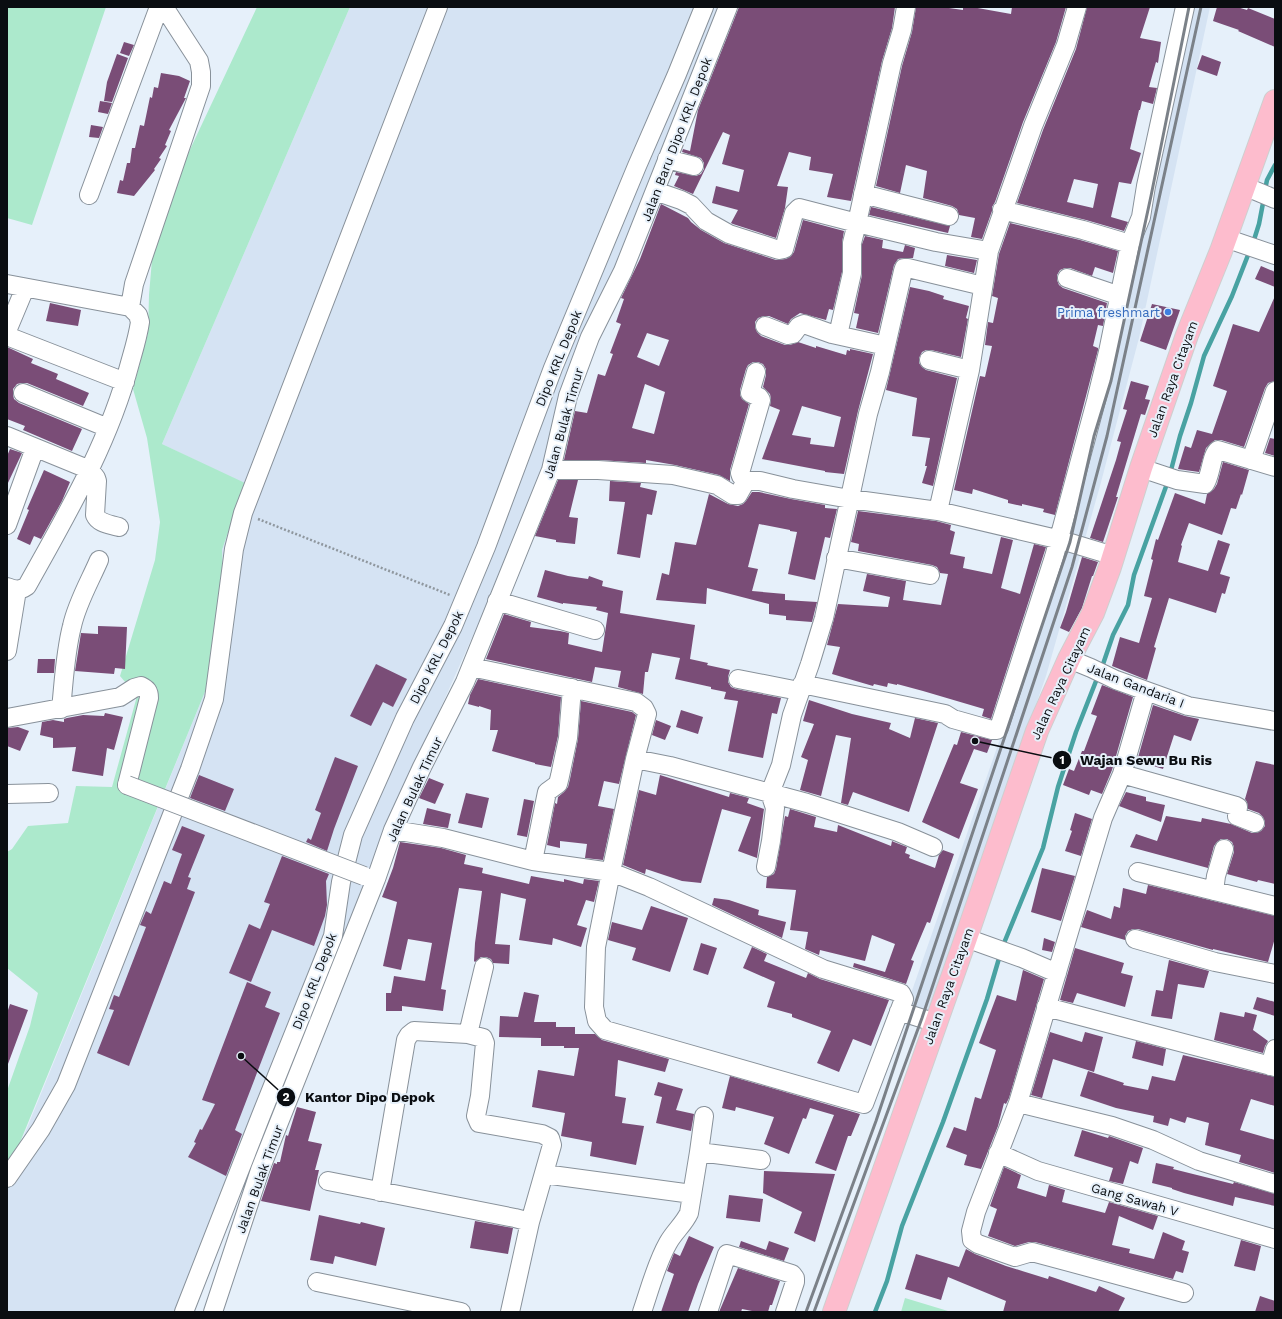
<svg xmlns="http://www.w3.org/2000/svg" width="1282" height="1319" font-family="'Work Sans',sans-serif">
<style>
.built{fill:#d5e3f3}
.green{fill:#ace9cc}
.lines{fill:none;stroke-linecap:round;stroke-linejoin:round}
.stream{stroke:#48a2a2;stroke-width:4.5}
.building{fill:#7a4d77;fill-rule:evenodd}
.minor-casing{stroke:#88919a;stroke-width:20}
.major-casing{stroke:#cecfcf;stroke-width:24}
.path{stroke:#8f979e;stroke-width:2.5;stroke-dasharray:2 2;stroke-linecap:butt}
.minor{stroke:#fff;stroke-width:18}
.major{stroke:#fdbccd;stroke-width:22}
.rail{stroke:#7b8188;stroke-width:3}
.minor-bridge-casing{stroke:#88919a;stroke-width:20;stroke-linecap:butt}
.minor-bridge{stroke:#fff;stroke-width:18}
.shop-dot{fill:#3f7fe0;stroke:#e6f0fa;stroke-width:1.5}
.labels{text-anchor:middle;stroke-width:4;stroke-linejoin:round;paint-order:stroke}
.street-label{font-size:13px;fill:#0a0d11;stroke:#e6f0fa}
.shop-label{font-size:13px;fill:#366cbe;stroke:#e6f0fa;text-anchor:end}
.leader{fill:none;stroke:#0a0d11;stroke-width:1.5}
.callout-dot{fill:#0a0d11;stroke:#e6f0fa;stroke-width:1.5}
.mark-label{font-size:12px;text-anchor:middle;font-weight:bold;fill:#fff}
.callout-label{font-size:14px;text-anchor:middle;font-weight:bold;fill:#0a0d11;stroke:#e6f0fa;stroke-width:4;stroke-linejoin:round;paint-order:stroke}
</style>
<rect width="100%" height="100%" fill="#e6f0fa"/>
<path class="built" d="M350 7H723L635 236 580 338 547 469 429 734 191 1312H7V1177L209 682 224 598 222 550 245 484 162 444Z
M1188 7H1210L1139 338 1100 486 1046 676 923 1026 900 1025 1007 719Z"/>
<path class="green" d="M7 7H106L32 225 7 218Z
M257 7H350L162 444 245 483 222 550 224 598 209 682 7 1174V1091L30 1026 38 993 7 968V852L12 849 28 826 68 823 76 786 112 787 137 696 120 676 155 560 160 522 147 438 133 389 148 333 149 295 155 224Z
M905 1298 948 1311 947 1312H901Z"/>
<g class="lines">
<path class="stream" d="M1265 190 1267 180 1275 165
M1253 243 1259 224 1264 198
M1170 474 1180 436 1191 403 1204 356 1232 296 1250 250
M1101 670 1113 635 1128 605 1134 575 1168 481
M1002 948 1043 848 1058 787 1076 732 1098 676
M875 1312 887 1281 902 1226 943 1122 987 999 1000 955"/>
</g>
<path class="building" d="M739 7H895L892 28 882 61 851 201 827 197 833 174 809 170 811 157 789 152 777 186 788 187 785 208 776 238 733 224 731 223 738 210 712 203 716 186 739 192 744 170 722 164 730 135 723 132 693 194 674 186 679 176 675 175 676 172 696 176 701 174 704 169V163L701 158 682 152 683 149 690 151 698 110Z
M916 7H942L963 10V7H972L1011 14 1012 7H1066L1056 42 1023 122 995 202 992 207V211L982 239 971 237 975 218 959 215 957 209 952 206 923 198 927 171 906 165 900 193 876 186 902 66 912 32Z
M1087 7H1150L1140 38 1161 42 1158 63 1156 62 1149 87 1157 88 1153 104 1142 101 1140 110H1139L1130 149 1141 153 1131 184 1119 182 1111 217 1128 222 1124 231 1086 220 1017 203 1043 130 1076 49ZM1074 179 1098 184 1093 208 1067 202Z
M1217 7H1237L1247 10 1248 8 1275 19V47L1238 31 1239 30 1213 21Z
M124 42 134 45 129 56 120 53Z
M117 54 128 58 112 102 104 101 107 82Z
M1202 55 1221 62 1217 76 1197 69Z
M161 73 179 76 190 81 184 98H186L169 130 171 131 165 145 167 146 159 158 161 159 154 169 155 170 134 196 117 193 120 180 123 181 127 163H130L132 148H135L140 125 144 126 150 97 152 98 154 87 158 88Z
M100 101 112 103 108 114 98 112Z
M91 125 103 127 99 138 89 137Z
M661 204 688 218 691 222 701 230 724 243 776 260 786 259 791 256 794 252 803 220 844 231 842 243V272L833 310 829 309 826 320 800 313 791 319 788 324 769 316H764L758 318 755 322V327L757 332 761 336 785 345H790L798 342 816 348V346L846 355 847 350 850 351V349L873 354 858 411 844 474 825 472V471L762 459 780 410 770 406 771 399 770 394 763 387 766 375V369L763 364 758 362H753L748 365 746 369 740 390V395L742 399 749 404 730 470V481L719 475 675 465 646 460V463L599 460H564L575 411 587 413 598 374 605 376 613 354 610 353 621 324 616 322 624 299 621 298 640 259ZM647 333 669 340 659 366 637 357ZM645 384 665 392 654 434 632 428ZM802 406 841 417 834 447 810 444 811 438 792 435Z
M871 207 950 226 948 233 869 215Z
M1010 223 1080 240 1118 251 1113 273 1095 267 1092 276 1070 268H1065L1060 270 1057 275V280L1059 285 1063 288 1107 303 1103 326 1098 325 1093 346 1098 348V350L1055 515 1043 512 1044 509 1022 504V506L1008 503V500L973 489 972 494 954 490 980 376 985 377 992 346 985 345 988 322 993 323 998 298 992 296 999 254Z
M865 236 883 240 882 248 903 252 905 245 915 248 913 258H904L898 259 894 265 878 333 856 328 859 314 854 313 862 275V244Z
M947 255 977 260 974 273 945 266Z
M1261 266 1275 272V287L1255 279Z
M910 287 929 291 944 296 943 299 969 306 966 318 968 319 961 357 931 350H926L922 352 919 358V363L922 367 926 370 957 378 933 486 922 483 927 466H925L930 438 912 436 917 398 886 390Z
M1275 296V381L1268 383 1265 388 1244 447 1221 440H1215L1206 448 1199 472 1178 469 1185 446 1191 448 1197 430 1212 434 1227 391 1213 386 1233 324 1259 332Z
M50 303 81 310 78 326 46 321Z
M1152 304 1180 310 1166 350 1140 341Z
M7 347 33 359 31 363 58 374 56 379 89 393 83 406 27 383H21L17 384 13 389V395L14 399 19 403 82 429 72 451 23 430 25 426 7 419Z
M1131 381 1149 386 1145 399 1150 400 1145 415 1141 414 1116 497H1118L1103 542 1090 538 1116 460 1121 442 1117 441 1127 410 1123 409Z
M1270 438 1275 439V456L1265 453Z
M10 449 22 453 7 485V456Z
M1223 462 1249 470 1242 495 1241 494 1236 509 1231 508 1222 535 1189 523 1181 545 1182 546 1178 562 1208 571 1218 540 1230 544 1220 574 1230 577 1225 594 1222 593 1216 613 1169 598 1154 647 1156 648 1147 680 1112 666 1120 637 1139 643 1152 598 1144 596 1153 560 1151 559 1156 539 1158 540 1175 493 1205 504 1207 494 1214 489 1217 484Z
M44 470 70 482 62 501 41 539 34 536 30 545 17 539 29 510 27 509Z
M558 480H578L569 517 578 518 575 544 556 542V540L535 536Z
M610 481 641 483 640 487 657 491 652 515 647 514 640 558 617 554 625 502 609 501Z
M752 492H759L791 499 825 505V508L837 509 830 538 825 537 815 580 788 574 797 532 790 531V530L759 524 748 567 758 569 752 591 785 594V600L817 602 812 622 786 620V616L769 614V604L707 588 706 604 656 600 662 573 669 575 675 542 696 545 709 494 728 504 738 506 743 504 746 501Z
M858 511 936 521 951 525 950 530 955 532 950 554 965 557 963 568 992 574 1001 537 1013 540 1001 588 1020 594 1034 544 1046 547 991 719 982 716 984 709 923 691 897 684V685L888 683 887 687 874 684 873 686 832 674 840 647 827 645 838 604 888 607 890 597 863 591 867 574 906 581 903 600 941 605 948 574 940 573 937 567 932 565 858 551 859 544 851 542Z
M1082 557 1098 562 1093 576H1092L1082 608 1069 632 1060 628 1066 612Z
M545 570 568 576 588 579 589 576 603 581 602 586 623 591 620 613 695 625 690 659 708 663 707 665 730 670 728 677V682L731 687 736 689 781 698 777 714 772 713 763 758 728 751 738 701 724 699 726 692 711 689V687L675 679 680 658 652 653 648 672H645L643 694 618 687 621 671 595 667 592 682 486 659 504 614 531 622 530 627 560 631 569 633 568 644 602 652 608 613 596 610 597 607 563 603V604L537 597Z
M98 626 127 627 125 669 115 668 114 674 75 671 81 633 98 634Z
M38 659H55L54 673H37Z
M376 664 407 679 393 707 383 702 371 726 350 716Z
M478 679 561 697 558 736 551 767 535 764V763L492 751 498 730H490L491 710 479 706V707L468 704 470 695Z
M1102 685 1133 697 1112 770 1102 794 1091 790 1089 795 1063 785 1069 769 1074 771 1082 751H1084L1097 716 1091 714Z
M809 700 852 714 891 723 889 729 910 738 915 718 938 723 909 812 853 792 848 805 841 803 851 738 836 735 821 796 800 790 808 760 801 757 814 724 803 721Z
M581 701 632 712 636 715 619 784 604 781 598 806 614 809 603 860 585 858 587 844 560 841V848L547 845 555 803 557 804 558 797 564 792 568 787 570 779 578 739Z
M1153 705 1185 716 1199 719 1191 741 1174 735 1163 769 1137 761Z
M681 710 703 717 698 734 676 727Z
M105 713 123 717 114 750 107 748 103 776 72 771 76 747 53 748V738L40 735 42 722 53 720 64 722V719L67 718 83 715 104 716Z
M656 720 671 726 665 740 652 735Z
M18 727 29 731 20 751 7 746V728Z
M961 732 992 740 987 753 974 749 960 783 978 789 959 839 922 822 954 744 957 745Z
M335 757 358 766 334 829 327 851 306 842 308 838 311 840 321 813 315 810Z
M1256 761 1275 765V884L1258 880 1257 882 1227 874 1234 852V847L1232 842 1227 839H1221L1217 842 1214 846 1208 868 1130 847 1136 834 1157 841 1166 816 1201 822 1202 818 1231 824 1252 833H1256L1261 831 1265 826V822L1263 817 1259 813 1248 809 1247 802 1245 799Z
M199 775 234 789 225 811 190 798Z
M660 775 729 797 730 793 749 798 747 803 764 809 757 858 738 851 751 817 722 809 701 883 682 881 646 869 645 874 623 865 639 790 656 795Z
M429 778 444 784 435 804 419 798Z
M1126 792 1146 797V801L1165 805 1161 822 1119 806Z
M466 793 489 798 482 828 458 823Z
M524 799 534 801 527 837 517 835Z
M427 808 451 814 448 828 423 824Z
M790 809 816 817 814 827 837 832 838 825 891 846 892 841 894 842 907 847 905 853 910 855 909 858 935 868 939 855 943 850 954 854 930 923 927 922 911 960 914 961 906 984 853 967 854 963 885 972 895 944 872 935 865 961 820 950 819 955 805 949 808 932 790 930 796 890 766 888 767 877 774 874 776 869 785 816 788 817Z
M1075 813 1092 819 1081 856 1065 851 1072 831 1070 830Z
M182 826 205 835 188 877 191 878 187 889 195 892 129 1066 97 1053 114 1010 109 1009 114 995 119 997 146 927 140 925 146 911 151 914 164 881 171 884 182 854 172 850Z
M400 842 441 848 466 855 464 864 483 868 482 873 529 884 531 876 564 882V879L583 884 584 879 599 881 594 902 586 900 577 925 587 928 581 947 553 938 552 945 519 940 526 899 501 893 495 944 510 945 509 964 493 963 491 959 486 957H481L475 962 474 961 475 943 482 891 459 888 441 989 446 990 443 1011 402 1006V1011H386V993H391L394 976 425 981 432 943 408 939 401 970 383 966 397 902 382 897 393 868Z
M282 856 329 874 326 881 327 905 325 916 314 946 272 930 251 982 229 973 249 924 260 929 270 904 264 902Z
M1042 868 1075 876 1061 921 1031 912Z
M1148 885 1275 916V938L1268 962 1213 949V950L1138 929H1133L1128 931 1125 936V940L1081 927 1087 910 1111 919 1114 906 1120 908 1123 888 1146 894Z
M714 898 729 900 759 910 758 915 786 922 782 938 712 905Z
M651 906 688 918 670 972 632 960 636 948 608 940 612 922 642 930Z
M1044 938 1055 942 1052 952 1042 950Z
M701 943 717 948 708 975 693 970Z
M752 947 767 954 764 961 806 978 808 973 820 979 889 1000 871 1046 853 1039 839 1072 817 1063 831 1031 792 1017V1014L767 1007 775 982 743 968Z
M1075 948 1124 963 1121 973 1133 976 1125 1007 1077 993 1073 1003 1060 1000Z
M1169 960 1209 971 1204 988 1178 984 1172 1019 1151 1016 1156 990 1163 991Z
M1023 970 1044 979 1009 1098 1006 1104 1004 1103 998 1126 981 1169 964 1165 967 1155 946 1147 954 1127 966 1131 975 1097 981 1099 996 1050 979 1043 997 995 1016 1001Z
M247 982 271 992 265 1007 280 1013 235 1130 242 1134 226 1176 188 1157 196 1143 194 1142 200 1129 202 1130 215 1104 202 1100Z
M524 992 539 995 534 1022H556V1027H575V1034H595L602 1040 669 1059 665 1072 618 1060 615 1096 626 1098 622 1123 644 1126 636 1165 590 1156 592 1142 561 1136 565 1113 532 1107 538 1070 574 1076 579 1048H564V1046H541V1038L499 1037 500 1016 518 1017Z
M1257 997 1275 1002V1016L1253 1009Z
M10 1004 28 1010 8 1064H7V1013Z
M1220 1012 1244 1017 1245 1012 1257 1015 1253 1030 1268 1041 1265 1046 1263 1053 1214 1040Z
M1050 1032 1082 1042 1085 1032 1103 1037 1094 1072 1053 1059 1042 1098 1031 1095Z
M1136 1041 1166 1049 1163 1066 1132 1058Z
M1183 1055 1275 1077V1106L1251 1099 1240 1130 1275 1140V1173L1239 1162 1241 1155 1205 1145 1209 1123 1187 1117 1185 1123 1170 1118 1168 1126 1153 1122 1154 1116 1116 1108 1080 1096 1088 1071 1124 1083 1123 1085 1148 1090 1152 1076 1175 1081Z
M730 1076 860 1114 851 1136H848L836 1171 815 1163 834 1115 810 1108 806 1119 803 1118 789 1154 764 1144 774 1117 736 1107 735 1111 722 1108Z
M658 1082 683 1089 676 1110 694 1114 691 1131 656 1123 662 1097 654 1095Z
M297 1107 316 1112 308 1141 322 1144 315 1170H319L310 1211 261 1201 274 1163 277 1164V1162H280L286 1135 288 1136Z
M1082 1130 1108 1138 1109 1136 1143 1148 1138 1164 1130 1161 1123 1184 1109 1181 1113 1168 1074 1156Z
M1156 1163 1174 1167 1173 1169 1233 1184 1234 1182 1275 1194V1206L1235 1197 1233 1206 1184 1193 1172 1189V1188L1152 1183Z
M1004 1167 1021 1175 1017 1188 1046 1197 1049 1185 1065 1190 1062 1202 1105 1213 1109 1202 1158 1216 1153 1230 1119 1216 1112 1245 1130 1249 1129 1253 1154 1259 1163 1232 1185 1241 1182 1250 1189 1252 1183 1273 1176 1271 1173 1279 1035 1242H1029L1015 1246 988 1236 997 1209 990 1206Z
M764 1171 835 1174 815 1242 794 1233 802 1212 763 1193Z
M729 1195 763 1199 760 1222 726 1218Z
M319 1215 360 1224 361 1222 385 1228 376 1266 335 1256 333 1264 310 1260Z
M475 1221 513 1228 508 1254 470 1248Z
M689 1236 714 1247 698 1284 688 1312H661L674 1274 667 1271 674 1253 680 1256Z
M1241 1240 1261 1246 1255 1271 1234 1266Z
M741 1241 766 1250 769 1241 789 1248 784 1261 739 1247Z
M966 1249 975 1254 1006 1266 1048 1279 1049 1276 1096 1292 1099 1286 1125 1298 1118 1312H1003L1006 1301 948 1277 941 1300 905 1289 916 1254 959 1267Z
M738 1268 780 1281 772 1305H770L768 1312H757L742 1309 741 1312H719Z
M1260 1296 1275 1301V1312H1255Z"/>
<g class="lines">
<g class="minor-casing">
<path id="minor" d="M906 7 902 30 892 63 857 223 936 242 989 251
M667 159 694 166
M1244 186 1275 199
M655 191 681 200 691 205 706 221 729 234 779 250 784 249 794 213 799 208 857 223 852 243V273L838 335
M863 194 949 216
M89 195 159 7
M1002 210 1083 230 1130 244
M1225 238 1275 255
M1067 278 1120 296
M7 284 130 307 138 315 140 322C138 336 134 349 130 363 109 443 67 514 27 586 20 591 15 590 7 587
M130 307 134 284 201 86V72L199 61 164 7
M765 326 788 335 793 334 799 326 804 324 832 334 886 346
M7 331 25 288
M7 336 125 382
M929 360 970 370
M23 393 108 428
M7 436 90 470 96 478 97 481 95 515C99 524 110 524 119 527
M1251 460 1275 391
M1141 468 1177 480 1205 484C1211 476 1211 455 1218 450L1275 467
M551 470H598L673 475 717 485 733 495H738L746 481H760L793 489 850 499 938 511 1061 540 1114 556
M746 481 741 476 740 473 761 400 759 397 750 393 756 372
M938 511 970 370 989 251 1033 126 1066 45 1077 7
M7 525 35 448
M836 558 930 575
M497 601 595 630
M7 651 17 590
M1069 659 1091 668 1116 680 1188 706 1275 721
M738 679 799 691
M802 684 945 714 953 719 992 730H997L999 728 1054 557 1096 401 1108 352 1130 244 1141 217 1146 186 1185 7
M1146 691 1122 774 1103 818 1018 1103 976 1212 971 1231 972 1240 978 1244 1015 1257 1032 1252 1184 1293
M61 709C64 681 65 653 72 626 77 603 90 581 99 560
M7 718 120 697 134 688 141 686C147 689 149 691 149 698L127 785
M635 759 670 766 807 803 898 832 933 847
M1122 774 1236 806 1238 807 1237 816 1255 823
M7 794 49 793
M393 830 443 838 533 861 611 872 635 759 647 714 644 708 636 702 471 667
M533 861 547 792 558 784 560 776 568 738 572 688
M766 867 771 841 775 808 770 793 781 765 792 715 810 664 824 618 868 414 880 372 903 271 904 268H908L983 286
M611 872 649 887 823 969 901 993 904 999 864 1104 605 1030 597 1021 594 1007 596 947Z
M1138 872 1275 906
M1214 891 1216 876 1224 849
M966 938 1022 958 1057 973
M1135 939 1215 962 1275 974
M1046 1007 1275 1067
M899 1011 936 1023
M468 1034 483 1038 485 1043 480 1096 476 1116 479 1123 542 1134 550 1138 552 1145 530 1222 510 1312
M1270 1066 1275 1049
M1018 1103 1112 1126 1153 1140 1199 1161 1275 1184
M699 1152 704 1116
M998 1153 1038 1171 1275 1239
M544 1174 692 1194
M7 1178 41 1129 66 1085 190 769 214 699 234 549 243 513 438 7
M328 1181 515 1218 530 1222
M380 1192 406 1040 409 1035 414 1031 468 1034 484 967
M317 1282 461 1312
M184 1312 260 1118 333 936 341 882 353 835 405 718 453 626 486 547 553 368 637 166 677 74 704 7
M213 1312 260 1170 376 879 393 830 422 767 465 682 551 470 568 396 590 337 623 271 728 7
M642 1312C650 1289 656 1264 668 1243 674 1232 684 1224 689 1213L699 1152 761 1160
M708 1312 727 1254 792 1274 795 1278V1282L785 1312"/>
</g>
<g class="major-casing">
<path id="major" d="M834 1312 966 938 1037 731 1069 659 1093 613 1110 567 1141 468 1187 335 1221 251 1275 101"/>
</g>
<path class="path" d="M258 519 450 595"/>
<use href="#minor" class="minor"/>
<use href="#major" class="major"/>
<path class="rail" d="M806 1312 876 1121 1070 542 1094 436 1111 381 1151 196 1189 7
M814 1312 922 1018 1072 567 1107 436 1201 7"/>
<g class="minor-bridge-casing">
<path id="minor-bridge" d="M127 785 364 876"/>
</g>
<use href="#minor-bridge" class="minor-bridge"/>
</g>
<circle class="shop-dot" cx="1168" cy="312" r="4"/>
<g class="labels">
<g class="street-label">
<text transform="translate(676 139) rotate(-69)" y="5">Jalan Baru Dipo KRL Depok</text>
<text transform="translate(558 358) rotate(-68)" y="5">Dipo KRL Depok</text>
<text transform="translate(1172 379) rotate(-70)" y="5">Jalan Raya Citayam</text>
<text transform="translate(563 423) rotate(-74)" y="5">Jalan Bulak Timur</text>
<text transform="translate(436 657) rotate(-63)" y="5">Dipo KRL Depok</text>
<text transform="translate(1060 683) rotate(-65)" y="5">Jalan Raya Citayam</text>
<text transform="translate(1136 685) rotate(21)" y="5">Jalan Gandaria I</text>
<text transform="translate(414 789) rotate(-65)" y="5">Jalan Bulak Timur</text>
<text transform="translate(314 981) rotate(-69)" y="5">Dipo KRL Depok</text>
<text transform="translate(948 986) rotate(-70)" y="5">Jalan Raya Citayam</text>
<text transform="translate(259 1179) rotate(-70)" y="5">Jalan Bulak Timur</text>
<text transform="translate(1135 1199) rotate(16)" y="5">Gang Sawah V</text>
</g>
<g class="shop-label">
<text x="1160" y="317">Prima freshmart</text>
</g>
</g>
<path class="leader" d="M975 741L1062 760M241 1056L286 1097"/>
<g class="callout-dot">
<circle cx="975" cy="741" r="4"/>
<circle cx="241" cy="1056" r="4"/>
<circle cx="1062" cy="760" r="10"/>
<circle cx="286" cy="1097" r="10"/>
</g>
<g class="mark-label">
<text x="1062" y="764">1</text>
<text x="286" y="1101">2</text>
</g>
<g class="callout-label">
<text x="1146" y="765">Wajan Sewu Bu Ris</text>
<text x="370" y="1102">Kantor Dipo Depok</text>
</g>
<rect width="1282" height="1319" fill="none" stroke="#0a0d11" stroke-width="16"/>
</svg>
